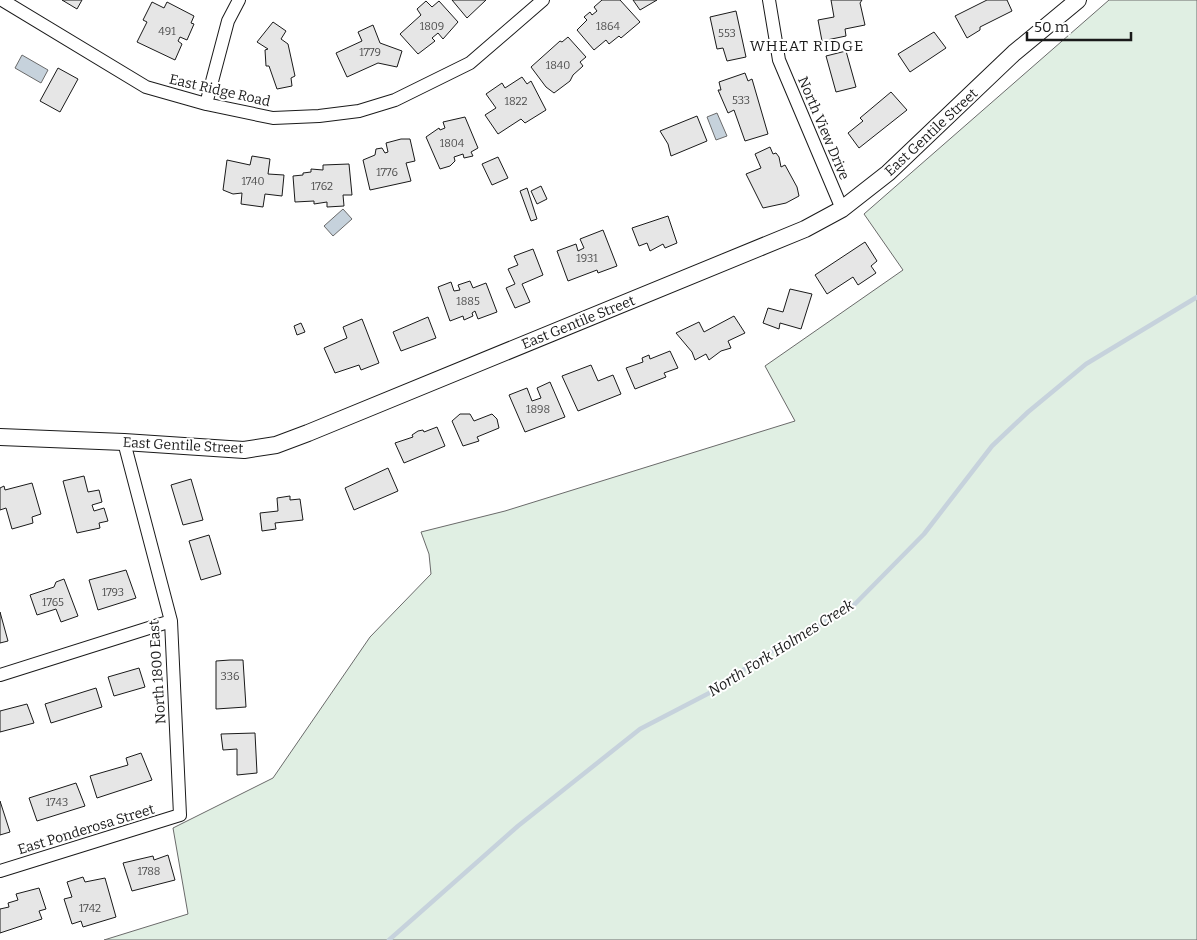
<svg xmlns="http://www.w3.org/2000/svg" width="1197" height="940" font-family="Bitter,serif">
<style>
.green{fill:#e0efe3;stroke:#6a6a6a}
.water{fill:#c6d2dc;stroke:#6a6a6a}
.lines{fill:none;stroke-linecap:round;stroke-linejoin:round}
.stream{stroke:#c6d2dc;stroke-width:4.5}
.building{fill:#e6e6e6;stroke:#1a1a1a}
.minor-casing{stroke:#1a1a1a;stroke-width:14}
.tertiary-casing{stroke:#1a1a1a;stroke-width:18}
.minor{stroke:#fff;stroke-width:12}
.tertiary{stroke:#fff;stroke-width:16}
.labels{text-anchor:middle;stroke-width:4;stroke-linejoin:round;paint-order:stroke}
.number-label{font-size:11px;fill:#4d4d4d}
.street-label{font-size:14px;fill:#1a1a1a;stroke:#fff}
.neighbourhood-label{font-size:15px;letter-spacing:1px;fill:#1a1a1a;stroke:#fff}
.water-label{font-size:15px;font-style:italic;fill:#1a1a1a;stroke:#fff}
</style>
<rect width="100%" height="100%" fill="#fff"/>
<path class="green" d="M1109 0H1197V940H104L188 914 173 828 273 778 370 637 431 574 429 554 421 532 505 511 795 421 765 366 903 270 864 214Z"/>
<path class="water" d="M22 55 48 70 41 83 15 68Z
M717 113 727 136 716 140 707 117Z
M343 209 352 219 333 236 324 226Z"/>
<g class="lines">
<path class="stream" d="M389 940 518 826 640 729 717 689 758 659 852 607 924 534 992 446 1028 412 1086 364 1197 297"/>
</g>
<path class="building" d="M62 0H82L77 9Z
M452 0H486L467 18Z
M602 0H620L640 22 621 38 619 36 609 44 606 40 594 50 577 30 587 20 584 17 590 12 592 15 597 11 594 7Z
M633 0H657L640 10Z
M831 0H862L860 3 865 25 845 29 846 36 822 41 818 20 834 17Z
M987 0H1007L1012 11 980 27V30L967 38 955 16Z
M426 1 432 7 439 1 458 22 443 39 438 33 432 38 435 41 418 54 400 34 421 15 417 9Z
M152 2 164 8 167 2 194 16 191 23 194 24 187 40 180 37 178 41 182 44 175 60 137 42 147 22 143 20Z
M736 11 746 57 727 61 723 48 717 49 710 17Z
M273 22 286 31 281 39 288 44 295 76 291 78 292 86 277 89 269 66H266L265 50 268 49 257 42Z
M373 25 380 43 402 51 397 67 378 63 347 77 336 53 362 41 358 32Z
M934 32 946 48 910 72 898 54Z
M568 37 586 57 580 62 583 66 573 75 570 81 554 93 546 87 531 67 560 41 562 42Z
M846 51 856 87 836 92 826 56Z
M58 68 78 79 60 112 40 101Z
M745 73 748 81 752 79 768 134 745 141 734 110 728 113 718 90H721L719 82Z
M522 77 527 84 531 81 546 110 525 123 521 119 498 134 485 115 496 108 486 94 502 83 505 88Z
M891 92 907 110 859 148 848 133 863 121 860 118Z
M697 116 707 141 671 156 668 144 660 131Z
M465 117 478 148 471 152 473 156 464 158 463 154 454 157 455 161 450 166 440 169 426 137 439 128 440 130 445 128 443 122Z
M401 139H410L415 161 406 163 411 181 370 190 363 160 375 155 376 149 382 148 385 153 388 152 386 143Z
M770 147 773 154 776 153 779 157 781 167 785 165 797 187 799 196 786 203 763 208 746 174 761 168 755 154Z
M252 156 270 159 268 174 284 175 282 196 265 194 263 207 241 204 242 193 233 194 223 190 227 160 250 165Z
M498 157 508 178 492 185 482 164Z
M349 164 352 195H343L344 206 327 207V202L314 204V201L295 202 293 176 303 175V173L311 172V169L323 170V165Z
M541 186 547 199 537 204 531 191Z
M527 188 537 219 531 221 520 191Z
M668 216 677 243 665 248 663 244 650 251 647 243 639 246 632 228Z
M603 230 617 266 598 273 597 270 568 281 557 251 576 244 578 251 584 248 580 239Z
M865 242 877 261 871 266 876 273 858 285 853 277 827 294 815 275Z
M533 249 543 275 522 284 530 302 515 308 506 288 515 284 508 269 518 265 514 256Z
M470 281 473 288 486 283 497 312 478 319 475 311 472 313 473 316 464 320 463 316 450 321 438 287 451 282 454 291 460 290 458 285Z
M790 289 812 294 801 329 780 323 779 329 763 323 768 308 783 312Z
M734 316 745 333 728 341 731 348 721 351 709 360 706 354 695 360 692 352 676 333 699 322 704 332Z
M428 317 436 338 401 351 393 332Z
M362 319 379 363 361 370 359 365 335 373 324 348 347 338 343 327Z
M301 323 305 332 297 335 294 326Z
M670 351 678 368 664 373 666 377 635 389 626 368 643 362 642 358 649 355 650 359Z
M591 365 598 381 613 375 621 394 578 411 562 376Z
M550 382 565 417 525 432 509 395 527 388 532 401 541 398 537 388Z
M460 414H470L474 421 492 414 497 419 499 428 477 437 479 441 463 446 452 421Z
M437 427 445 446 404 463 395 443 413 437 412 435 418 431 423 430 424 432Z
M388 468 398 491 354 510 345 488Z
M84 476 88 492 99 490 102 502 92 505 94 511 104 508 108 521 99 523 100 528 77 533 63 481Z
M191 479 203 520 183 525 171 485Z
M32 483 41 514 32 517 33 523 12 529 6 508 0 510V488L4 486 5 490Z
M290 496V500L300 499 303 520 275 523 276 529 262 531 260 513 278 511 277 498Z
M209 535 221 574 201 580 189 541Z
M126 570 136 598 98 610 89 580Z
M64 579 78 616 61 622 56 609 37 615 30 595 54 587 56 582Z
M0 612 8 641 0 643Z
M230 660H243L246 707 216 709V661Z
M139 668 145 687 114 696 108 677Z
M96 688 102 707 51 723 45 704Z
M27 704 34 723 0 732V711Z
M255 733 257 773 237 775V749L223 750 221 734Z
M141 753 152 780 97 798 90 776 128 765 126 758Z
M76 783 85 806 37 821 29 798Z
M0 801 10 832 0 835Z
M168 855 175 880 132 891 123 863 153 856 154 860Z
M83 877 85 882 105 878 116 917 83 927 81 921 72 924 64 899 72 897 67 882Z
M39 888 46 909 39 911 42 919 0 933V909L9 907 8 903 18 900 16 894Z"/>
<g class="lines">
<g class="minor-casing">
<path id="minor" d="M2 0 146 87 206 104 273 118 319 116 359 111 395 100 470 63 543 0
M769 0 779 60 842 209
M206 104 228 21 239 0
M0 675 171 621
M0 871 180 815 171 621 124 442"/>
</g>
<g class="tertiary-casing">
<path id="tertiary" d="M0 437 124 442 244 450 276 445 308 433 805 229 842 209 888 173 1014 53 1078 0"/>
</g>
<use href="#minor" class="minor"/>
<use href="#tertiary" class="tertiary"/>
</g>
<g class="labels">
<g class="number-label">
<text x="432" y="30">1809</text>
<text x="608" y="30">1864</text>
<text x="167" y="35">491</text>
<text x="727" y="37">553</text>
<text x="370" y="56">1779</text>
<text x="558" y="69">1840</text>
<text x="741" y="104">533</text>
<text x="516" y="105">1822</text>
<text x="452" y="147">1804</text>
<text x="387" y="176">1776</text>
<text x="253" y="185">1740</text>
<text x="322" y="190">1762</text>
<text x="587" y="262">1931</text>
<text x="468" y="305">1885</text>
<text x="538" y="413">1898</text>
<text x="113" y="596">1793</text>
<text x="53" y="606">1765</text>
<text x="230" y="680">336</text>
<text x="57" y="806">1743</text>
<text x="149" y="875">1788</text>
<text x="90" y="912">1742</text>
</g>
<g class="street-label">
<text transform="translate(220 90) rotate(13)" y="5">East Ridge Road</text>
<text transform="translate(824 128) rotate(67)" y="5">North View Drive</text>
<text transform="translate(931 132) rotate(-43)" y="5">East Gentile Street</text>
<text transform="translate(578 322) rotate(-22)" y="5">East Gentile Street</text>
<text transform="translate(183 445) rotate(3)" y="5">East Gentile Street</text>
<text transform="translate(157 672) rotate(-94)" y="5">North 1800 East</text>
<text transform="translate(86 829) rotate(-17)" y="5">East Ponderosa Street</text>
</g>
<g class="neighbourhood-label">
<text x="807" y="51">WHEAT RIDGE</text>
</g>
<g class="water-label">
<text transform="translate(781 648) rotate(-32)" y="5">North Fork Holmes Creek</text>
</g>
</g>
<path d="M1027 32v8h104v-8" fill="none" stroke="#1a1a1a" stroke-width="2.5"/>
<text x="1034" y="32" font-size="15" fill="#1a1a1a" stroke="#ffffff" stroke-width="4" paint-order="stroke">50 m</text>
</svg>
